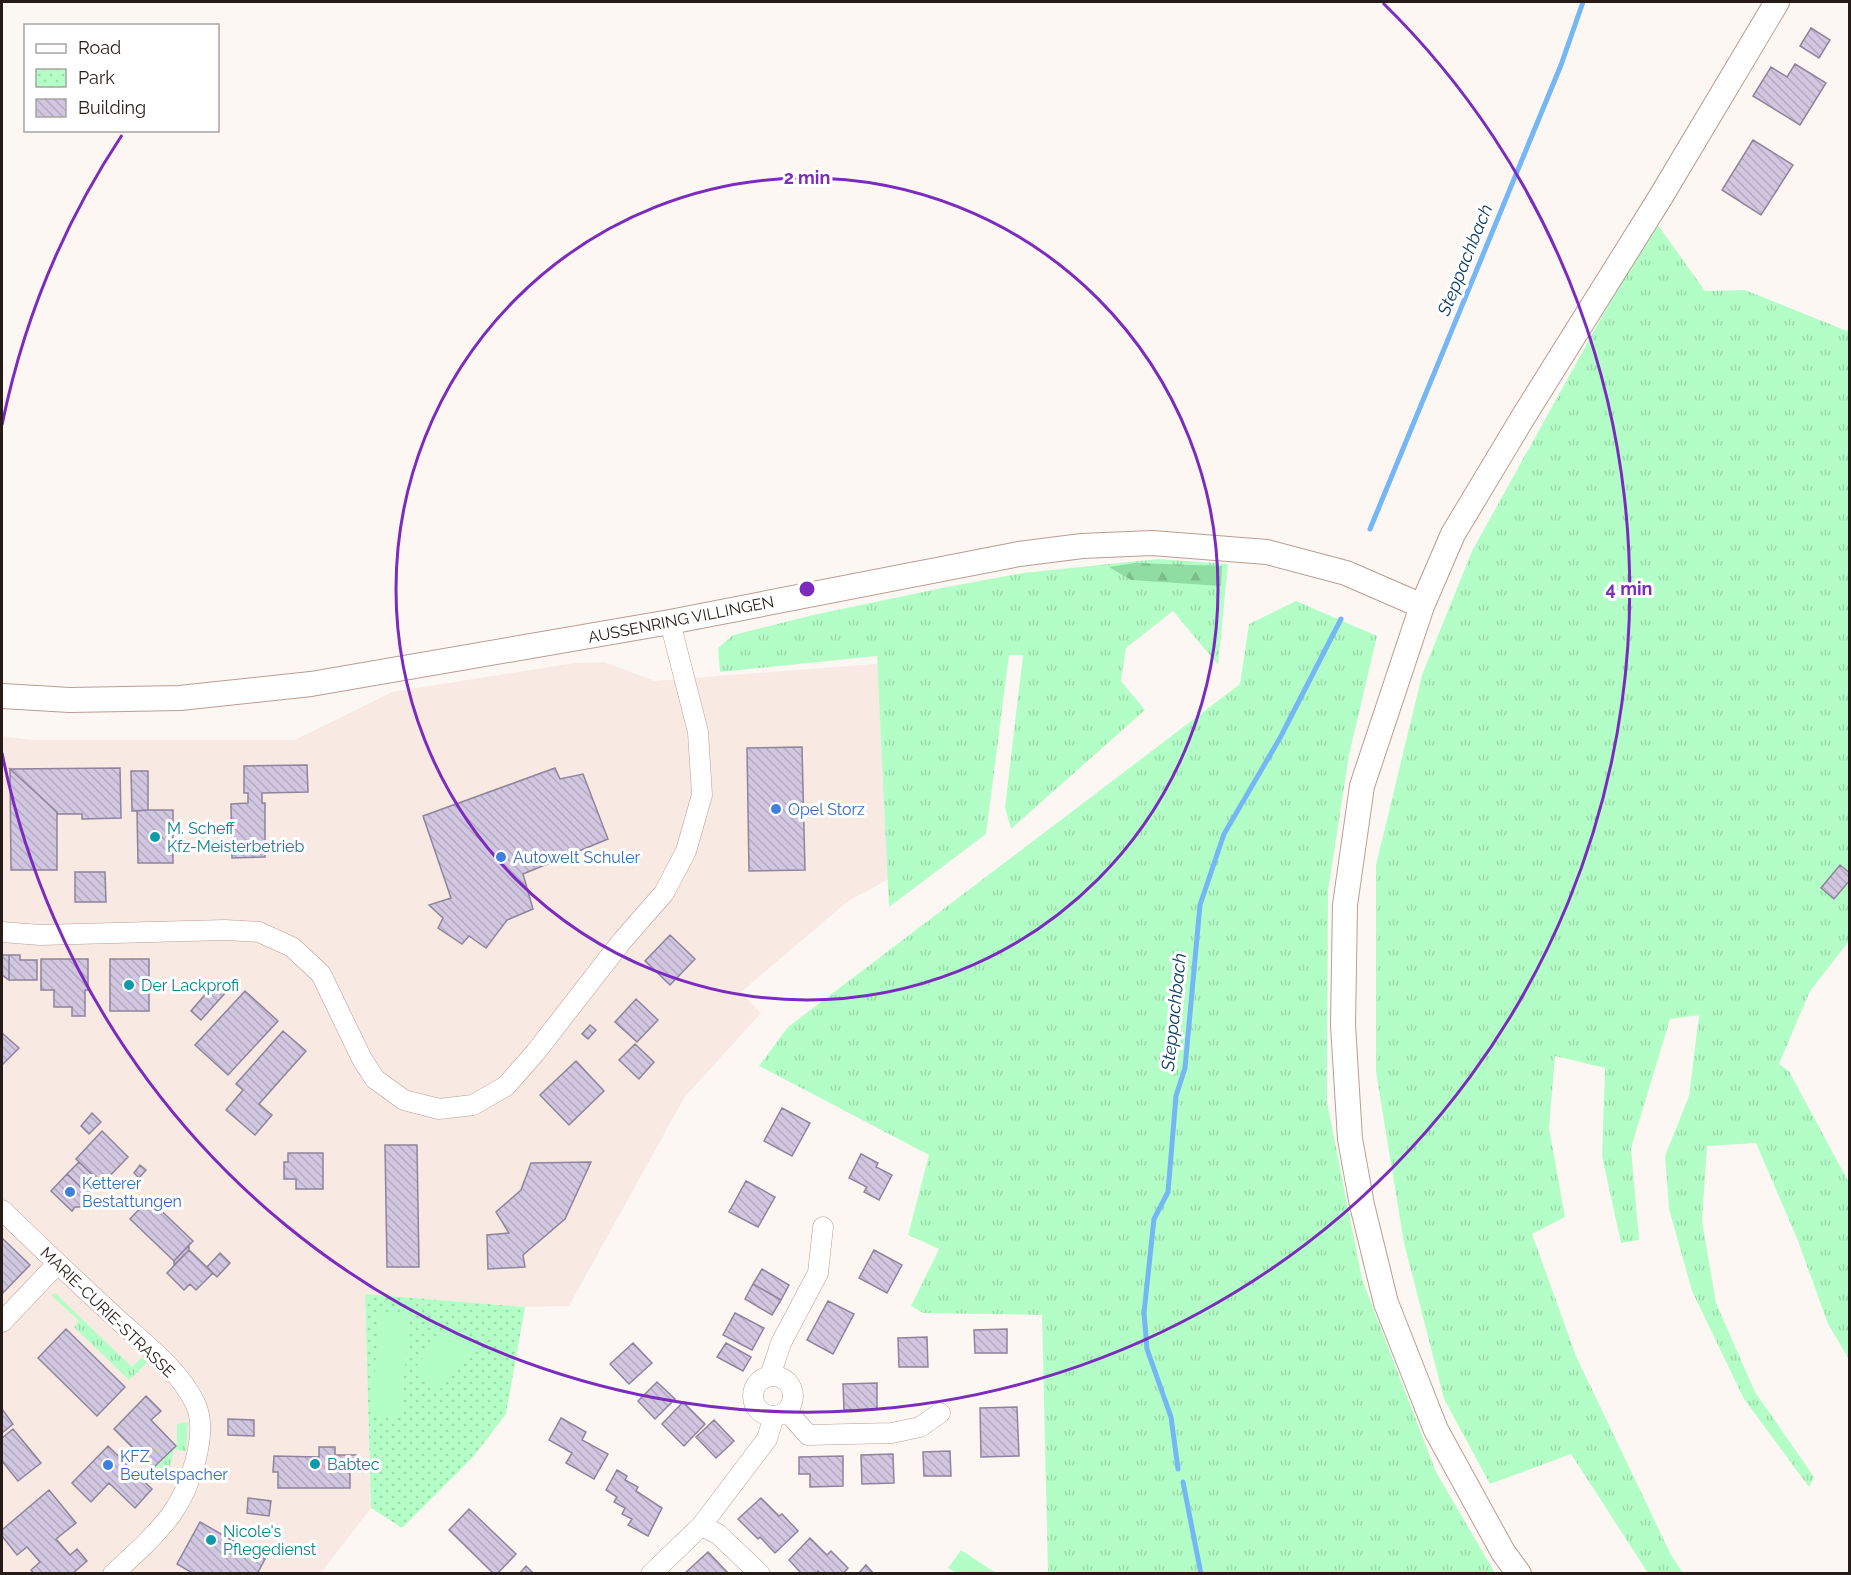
<svg xmlns="http://www.w3.org/2000/svg" width="1851" height="1575" font-family="Raleway,sans-serif">
<style>
.built{fill:#f9e9e3}
.grass{fill:url(#grass-tufts)}
.forest{fill:url(#forest-firs)}
.park{fill:url(#park-dots)}
.garden{fill:#b3fec6}
.lines{fill:none;stroke-linecap:round;stroke-linejoin:round}
.stream{stroke:#75b7f4;stroke-width:5}
.building{fill:url(#building-back-hatch);stroke:#8e849c;stroke-width:1.5}
.minor-casing{stroke:#b99d92;stroke-width:21}
.tertiary-casing{stroke:#b99d92;stroke-width:26}
.minor{stroke:#fff;stroke-width:20}
.tertiary{stroke:#fff;stroke-width:24}
.ring{fill:none;stroke:#7b2cbf;stroke-width:3}
.shop-dot{fill:#3f7fe0;stroke:#fff;stroke-width:2}
.culture-dot{fill:#0f9aa8;stroke:#fff;stroke-width:2}
.labels{text-anchor:middle;stroke-width:6;stroke-linejoin:round;paint-order:stroke}
.street-label{font-size:16px;fill:#261b17;stroke:#fff}
.shop-label{font-size:16px;fill:#366cbe;stroke:#fff;text-anchor:start}
.culture-label{font-size:16px;fill:#0d838f;stroke:#fff;text-anchor:start}
.water-label{font-size:18px;font-style:italic;fill:#0c3d64;stroke:#fff}
.centre{fill:#7b2cbf;stroke:#fff;stroke-width:3}
.ring-label{font-size:18px;text-anchor:middle;font-weight:bold;fill:#7b2cbf;stroke:#fff;stroke-width:6;stroke-linejoin:round;paint-order:stroke}
</style>
<defs>
<pattern id="grass-tufts" width="24" height="20" patternUnits="userSpaceOnUse" patternTransform="scale(1.5)"><rect width="24" height="20" fill="#b3fec6"/><path d="M3 7l-1-3M5 7V3M7 7l1-3M15 17l-1-3M17 17v-4M19 17l1-3" fill="none" stroke="#9ad9a9"/></pattern>
<pattern id="forest-firs" width="22" height="20" patternUnits="userSpaceOnUse" patternTransform="scale(1.5)"><rect width="22" height="20" fill="#90dda4"/><path d="M5 1l3.5 6h-7zM16 11l3.5 6h-7z" fill="#7cbd8c"/></pattern>
<pattern id="park-dots" width="8" height="8" patternUnits="userSpaceOnUse" patternTransform="scale(1.5)"><rect width="8" height="8" fill="#b3fec6"/><path d="M2 2h.1M6 6h.1" fill="none" stroke="#9ad9a9" stroke-width="1.8" stroke-linecap="round"/></pattern>
<pattern id="building-back-hatch" width="6" height="6" patternUnits="userSpaceOnUse" patternTransform="scale(1.5)"><rect width="6" height="6" fill="#d2c7e1"/><path d="M-1 5l2 2M0 0l6 6M5-1l2 2" fill="none" stroke="#b4aac0"/></pattern>
</defs>
<rect width="100%" height="100%" fill="#fdf7f4"/>
<path class="built" d="M991 655 972 833 847 902 741 992 761 1013 684 1098 569 1306 525 1307 365 1294 371 1508 321 1573 2 1574V736L32 740H295L392 692 575 663 604 662 655 681Z"/>
<path class="grass" d="M1655 221 1705 291 1745 290 1847 331 1849 325V941L1810 991 1779 1064 1789 1071 1849 1183V1359L1828 1324 1798 1241 1756 1143 1707 1146 1702 1221 1716 1303 1755 1392 1814 1477 1809 1487 1744 1399 1692 1291 1669 1209 1665 1156 1689 1096 1699 1015 1670 1019 1631 1148 1639 1240 1621 1243 1602 1156 1605 1068 1555 1056 1549 1128 1565 1217 1532 1234 1576 1356 1671 1555 1683 1573H1648L1571 1454 1490 1484 1444 1399 1404 1243 1376 1072V865L1422 675 1472 551Z
M1158 559 1228 564 1218 665 1173 611 1126 648 1121 681 1145 710 1011 829 1005 807 1023 655H1009L986 834 889 907 877 656 720 672 718 648 733 635 813 615 942 588 1022 573Z
M1296 601 1377 636 1349 755 1328 891 1327 1102 1362 1279 1436 1472 1495 1573H1048L1042 1315 923 1313 911 1306 939 1249 908 1235 929 1155 759 1066 788 1027 1240 684 1249 624Z
M55 1293 132 1367 142 1357 148 1362 129 1380 74 1327 79 1321 51 1295Z
M188 1422 186 1452 174 1449 170 1467 164 1479 154 1469 177 1445V1424Z"/>
<path class="forest" d="M1135 563 1222 566 1221 586 1131 580 1109 567Z"/>
<path class="park" d="M365 1294 525 1307 506 1414 473 1457 402 1528 371 1508Z"/>
<path class="garden" d="M380 1311 410 1314 400 1418 371 1415Z
M451 1325 477 1347 438 1392 412 1371Z
M961 1550 996 1573H956L948 1568Z"/>
<g class="lines">
<path class="stream" d="M1370 529 1561 65 1583 2
M1178 1469 1171 1417 1147 1349 1144 1313 1154 1219 1168 1192 1176 1096 1185 1068 1200 905 1224 834 1280 738 1341 619
M1183 1482 1201 1574"/>
</g>
<path class="building" d="M1811 28 1830 40 1819 58 1800 46Z
M1795 64 1826 83 1800 125 1753 96 1771 67 1787 77Z
M1753 140 1793 165 1761 215 1722 190Z
M802 747 805 870 749 871 747 748Z
M307 765 308 792 262 793V803H265V857L232 858 231 804 248 803V793H244V766Z
M120 768 121 818 82 819V814H57V812L10 769Z
M555 768 560 779 583 774 608 839 523 874 533 909 507 920 486 948 469 936 462 944 438 928 443 918 429 905 451 898 423 816Z
M10 769 57 812V870H11Z
M131 771H148V810L132 811Z
M148 810H173V863H138L137 811Z
M1840 865 1850 873V880L1834 899 1821 888Z
M75 872H105L106 902H75Z
M670 935 695 959 670 985 645 961Z
M2 955H9V980L2 975Z
M9 955H20V960H37V980H9Z
M41 959H88V990H85V1016H72V1007H54V990H41Z
M110 959H149V1011H110Z
M215 983 226 992 201 1020 191 1011Z
M245 991 278 1021 228 1075 195 1045Z
M636 999 658 1020 637 1042 615 1022Z
M590 1025 596 1030 588 1039 582 1034Z
M283 1031 306 1051 259 1104 272 1115 255 1135 226 1110 243 1090 236 1084Z
M2 1033 19 1048 2 1065Z
M635 1044 654 1062 639 1079 619 1060Z
M576 1061 604 1091 569 1125 540 1095Z
M782 1108 810 1123 792 1156 764 1141Z
M92 1113 101 1122 89 1134 81 1126Z
M102 1131 128 1157 102 1184 76 1159Z
M385 1145H417L419 1267H387Z
M288 1153H323V1189H296V1179H284V1162H288Z
M861 1154 878 1163 876 1167 892 1175 879 1200 864 1192 867 1187 849 1178Z
M79 1162 100 1182 88 1194 67 1174Z
M591 1162 565 1219 523 1255 525 1267 488 1269 487 1235 509 1233 496 1212 521 1190 531 1163Z
M140 1165 146 1170 139 1178 134 1173Z
M67 1174 88 1194 85 1197 86 1207H75L72 1211 51 1191Z
M746 1181 775 1197 758 1227 729 1212Z
M149 1199 193 1241 174 1261 130 1219Z
M2 1238 30 1265 2 1294Z
M189 1245V1250L174 1265V1261Z
M189 1250 213 1273 196 1290 190 1284 184 1290 167 1273Z
M874 1250 902 1265 887 1293 859 1278Z
M220 1253 230 1263 217 1277 207 1267Z
M762 1269 789 1285 781 1300 753 1284Z
M753 1284 781 1300 772 1315 745 1299Z
M828 1301 854 1314 833 1354 807 1340Z
M735 1313 764 1328 752 1350 723 1335Z
M66 1329 125 1387 97 1416 38 1358Z
M1007 1329V1353H975L974 1330Z
M927 1337 928 1367H899L898 1338Z
M633 1343 652 1363 629 1384 610 1364Z
M726 1343 751 1357 743 1371 717 1357Z
M657 1382 675 1399 655 1419 638 1401Z
M877 1383V1409L844 1410 843 1384Z
M146 1396 161 1411 151 1420 176 1446 153 1468 114 1429Z
M683 1402 705 1424 684 1446 662 1424Z
M1017 1407 1019 1456 981 1457 980 1408Z
M2 1409 13 1424 2 1433Z
M561 1418 586 1432 582 1440 608 1454 594 1479 566 1463 572 1453 549 1440Z
M228 1419 254 1420V1436L228 1435Z
M714 1420 734 1441 716 1458 696 1437Z
M13 1429 41 1463 18 1481 2 1461V1438Z
M108 1446 152 1489 135 1508 109 1483 91 1502 72 1483Z
M319 1447H335V1455H356V1471H350V1488H278V1472H273L274 1456 319 1457Z
M950 1451 951 1476H924L923 1452Z
M893 1454 894 1483 862 1484 861 1455Z
M843 1456V1486L810 1487V1474H799V1457Z
M617 1470 627 1476 625 1480 638 1487 636 1491 662 1508 648 1536 628 1525 632 1519 622 1514 625 1508 614 1502 617 1497 606 1490Z
M49 1490 76 1523 56 1539 70 1555 77 1549 87 1561 72 1574H34L31 1570 40 1562 27 1547 17 1555 2 1536V1530Z
M248 1498 271 1501 269 1516 247 1513Z
M761 1498 779 1516 782 1514 798 1531 775 1553 760 1537 758 1539 738 1519Z
M469 1509 516 1554 497 1574H494L449 1530Z
M200 1522 265 1559 257 1574H194L177 1564Z
M810 1538 827 1555 831 1551 848 1568 843 1574H820L818 1571 816 1574H802L789 1560Z
M708 1552 729 1574H684Z
M866 1565 874 1574H858Z
M526 1566 534 1574H519Z"/>
<g class="lines">
<g class="minor-casing">
<path id="minor" d="M2 932 40 935 225 930 259 932 292 947 321 974 362 1059 375 1079 404 1100 439 1109 473 1105 506 1086 535 1053 622 941 664 893 686 851 702 795 698 732 670 622
M2 1210C39 1246 76 1281 114 1316 142 1342 178 1368 195 1403 210 1433 189 1490 171 1515 154 1537 134 1555 113 1574
M2 1322 57 1264
M770 1376 781 1343 818 1273 823 1227
M753 1396a20 20 0 1 1 40 0a20 20 0 1 1-40 0Z
M787 1411 808 1435 892 1433 920 1427 940 1413
M701 1526 718 1534 760 1574
M651 1574 701 1526 767 1439 774 1416"/>
</g>
<g class="tertiary-casing">
<path id="tertiary" d="M2 696 70 700 180 698 311 684 670 622 1019 554 1082 546 1152 543 1267 552 1346 573 1422 606
M1519 1574 1503 1552 1436 1430 1386 1303 1362 1205 1350 1139 1343 1025 1345 905 1362 786 1422 606 1453 534 1525 414 1660 198 1777 2"/>
</g>
<use href="#minor" class="minor"/>
<use href="#tertiary" class="tertiary"/>
</g>
<g class="ring">
<circle cx="807" cy="589" r="411"/>
<path d="M2 425A822 822 0 0 1 122 135M1383 3A822 822 0 1 1 2 753"/>
</g>
<g class="shop-dot">
<circle cx="776" cy="809" r="6"/>
<circle cx="501" cy="857" r="6"/>
<circle cx="70" cy="1192" r="6"/>
<circle cx="108" cy="1465" r="6"/>
</g>
<g class="culture-dot">
<circle cx="155" cy="837" r="6"/>
<circle cx="129" cy="985" r="6"/>
<circle cx="315" cy="1464" r="6"/>
<circle cx="211" cy="1540" r="6"/>
</g>
<g class="labels">
<g class="street-label">
<text transform="translate(681 619) rotate(-11)" y="6">AUSSENRING VILLINGEN</text>
<text transform="translate(108 1312) rotate(44)" y="6">MARIE-CURIE-STRASSE</text>
</g>
<g class="shop-label">
<text x="788" y="815">Opel Storz</text>
<text x="513" y="863">Autowelt Schuler</text>
<text x="82" y="1189">Ketterer<tspan x="82" dy="18">Bestattungen</tspan></text>
<text x="120" y="1462">KFZ<tspan x="120" dy="18">Beutelspacher</tspan></text>
</g>
<g class="culture-label">
<text x="167" y="834">M. Scheff<tspan x="167" dy="18">Kfz-Meisterbetrieb</tspan></text>
<text x="141" y="991">Der Lackprofi</text>
<text x="327" y="1470">Babtec</text>
<text x="223" y="1537">Nicole's<tspan x="223" dy="18">Pflegedienst</tspan></text>
</g>
<g class="water-label">
<text transform="translate(1465 260) rotate(-68)" y="6">Steppachbach</text>
<text transform="translate(1174 1012) rotate(-84)" y="6">Steppachbach</text>
</g>
</g>
<circle cx="807" cy="589" r="9" class="centre"/>
<g class="ring-label">
<text x="807" y="184">2 min</text>
<text x="1629" y="595">4 min</text>
</g>
<rect width="1851" height="1575" fill="none" stroke="#261b17" stroke-width="6"/>
<rect x="24" y="24" width="195" height="108" fill="#ffffff" stroke="#a8a4a2" stroke-width="1.5"/>
<rect x="36" y="44" width="30" height="9" fill="#ffffff" stroke="#a8a4a2" stroke-width="1.5"/>
<text x="78" y="54" font-size="18" fill="#261b17">Road</text>
<rect x="36" y="69" width="30" height="18" fill="url(#park-dots)" stroke="#a8a4a2" stroke-width="1.5"/>
<text x="78" y="84" font-size="18" fill="#261b17">Park</text>
<rect x="36" y="99" width="30" height="18" fill="url(#building-back-hatch)" stroke="#a8a4a2" stroke-width="1.5"/>
<text x="78" y="114" font-size="18" fill="#261b17">Building</text>
</svg>
